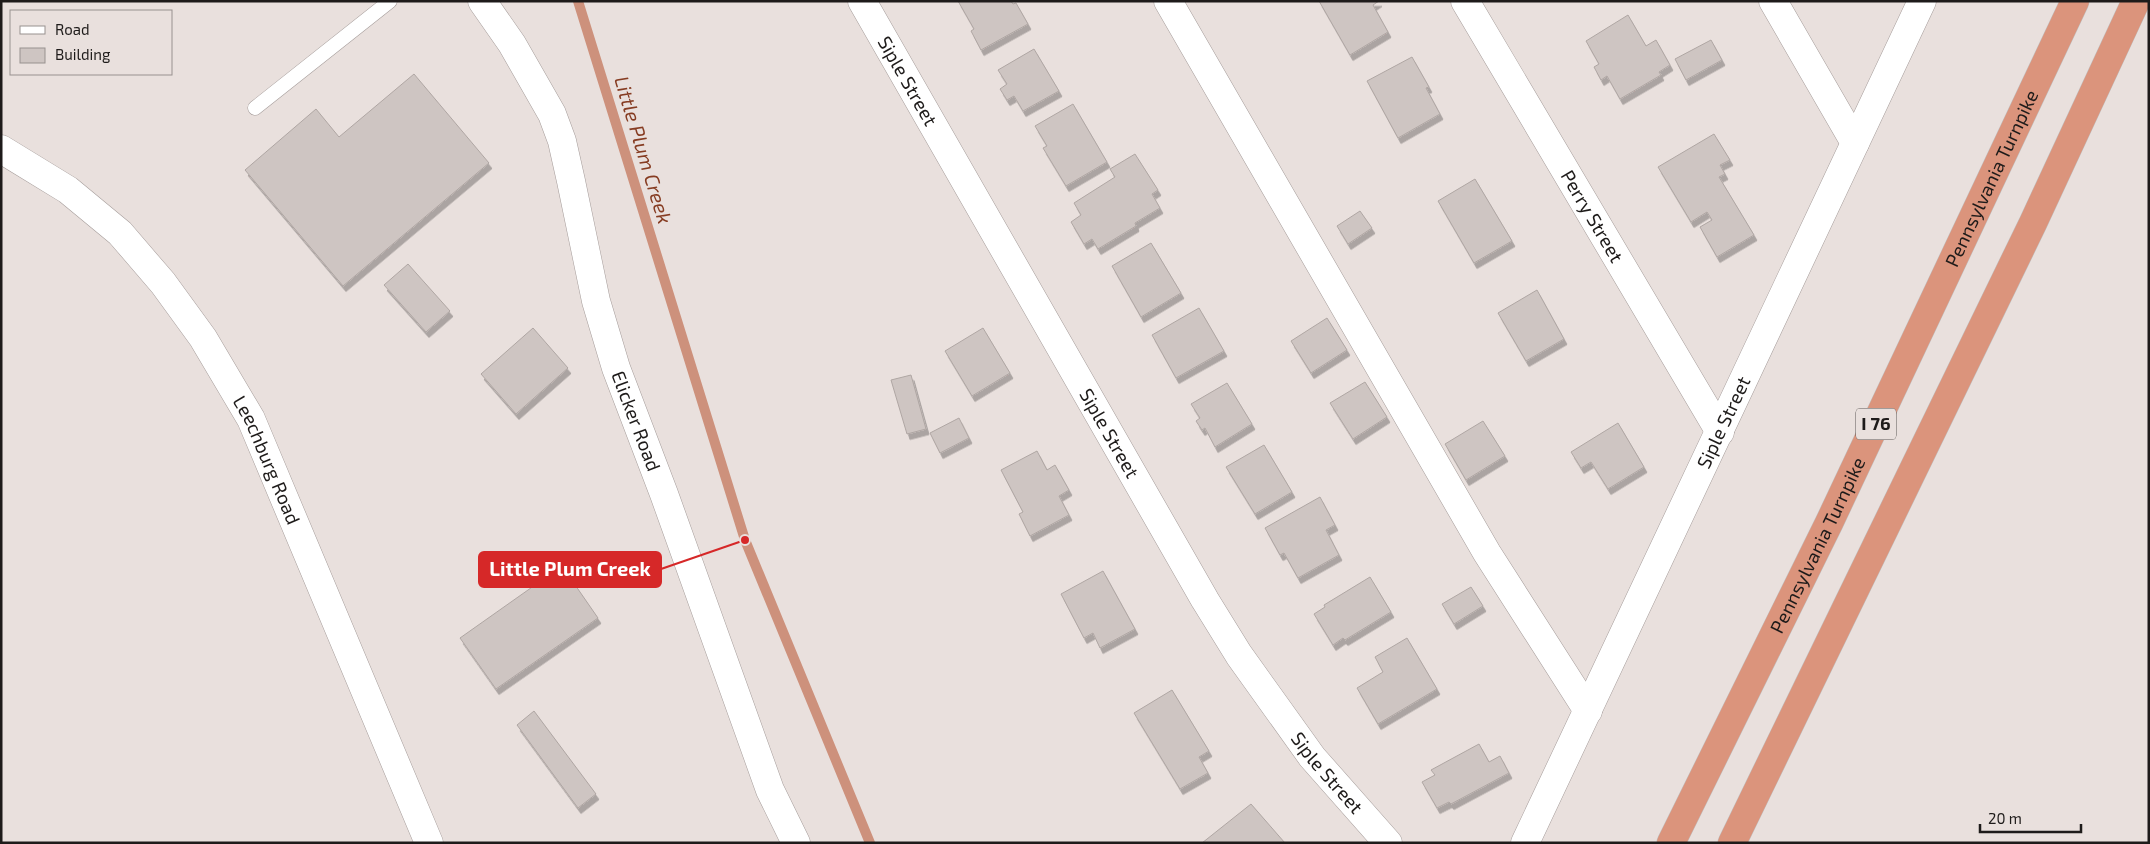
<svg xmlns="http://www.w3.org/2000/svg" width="2150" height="844" font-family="'Exo 2',sans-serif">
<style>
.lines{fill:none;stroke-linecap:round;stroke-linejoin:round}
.stream{stroke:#cd917c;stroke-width:10}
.building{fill:#cec5c2;stroke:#afa6a3;filter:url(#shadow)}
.lane-casing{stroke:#a69d9b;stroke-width:15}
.street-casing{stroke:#a69d9b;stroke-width:29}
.secondary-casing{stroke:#a69d9b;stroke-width:29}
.highway-casing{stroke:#c0bfbf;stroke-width:29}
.lane{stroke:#fff;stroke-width:14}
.street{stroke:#fff;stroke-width:28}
.secondary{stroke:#fff;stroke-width:28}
.highway{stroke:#db947c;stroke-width:28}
.labels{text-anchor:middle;stroke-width:4;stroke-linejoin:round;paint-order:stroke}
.shield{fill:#e9e0dd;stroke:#5b5654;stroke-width:1}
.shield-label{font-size:18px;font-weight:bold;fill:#1e1b1a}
.street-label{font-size:19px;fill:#1e1b1a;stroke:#e9e0dd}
.water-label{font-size:20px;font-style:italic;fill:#863c22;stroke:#e9e0dd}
.leader{fill:none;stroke:#d62828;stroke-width:2}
.callout-dot{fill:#d62828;stroke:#e9e0dd;stroke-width:2}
.callout{fill:#d62828;stroke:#d62828;stroke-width:2}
.callout-label{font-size:20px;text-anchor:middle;font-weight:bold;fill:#fff}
</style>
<defs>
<filter id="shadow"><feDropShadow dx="3" dy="5.5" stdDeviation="0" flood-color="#0004"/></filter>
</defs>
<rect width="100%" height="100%" fill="#e9e0dd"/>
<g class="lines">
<path class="stream" d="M578 1 745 540 870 843"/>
</g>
<path class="building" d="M958 1H1011L1013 4 1016 3 1028 24 981 50 971 31 974 29Z
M1319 1H1379L1373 5 1388 32 1350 55Z
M1628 15 1646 46 1656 40 1670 65 1659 72 1661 75 1620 99 1607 76 1601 80 1594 67 1599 64 1586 41Z
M1711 40 1722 60 1686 80 1675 59Z
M1034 49 1059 91 1023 111 1014 96 1007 100 1000 89 1007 84 998 70Z
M1412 57 1429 87 1426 88 1440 114 1398 138 1367 81Z
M414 74 489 163 343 286 245 170 316 109 339 137Z
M1073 104 1107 162 1066 186 1043 148 1047 146 1035 126Z
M1714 134 1730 160 1720 165 1725 174 1719 177 1754 235 1717 257 1700 227 1712 220 1707 212 1691 222 1658 167Z
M1135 154 1158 190 1152 194 1160 208 1135 223 1136 226 1098 249 1092 239 1084 244 1071 222 1081 215 1074 203 1115 177 1110 169Z
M1475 179 1512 241 1474 263 1438 201Z
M1360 211 1372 228 1348 244 1337 226Z
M1151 243 1181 293 1141 317 1112 266Z
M408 264 450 311 426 332 384 285Z
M1537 290 1564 339 1526 361 1498 313Z
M1199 308 1224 351 1176 378 1152 335Z
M1327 318 1347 350 1311 373 1291 341Z
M533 328 568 368 516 414 481 374Z
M983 328 1010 373 972 396 945 351Z
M911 375 926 429 907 434 891 380Z
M1365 382 1387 417 1353 439 1330 403Z
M1227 383 1252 424 1215 447 1205 428 1202 430 1196 421 1200 418 1191 404Z
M959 418 969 438 940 453 930 433Z
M1483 421 1505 456 1466 480 1445 444Z
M1618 423 1644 467 1608 489 1591 462 1581 468 1571 452Z
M1264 445 1292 492 1255 514 1226 467Z
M1037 451 1047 470 1055 465 1069 490 1059 496 1069 515 1030 536 1019 514 1023 512 1001 470Z
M1320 497 1335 525 1326 530 1339 555 1298 578 1284 553 1280 555 1265 528Z
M562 566 598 618 496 689 460 638Z
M1103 571 1135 629 1100 648 1093 633 1084 638 1061 594Z
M1370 577 1391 612 1345 640 1343 638 1333 645 1314 614 1325 607 1324 605Z
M1471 587 1483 606 1454 624 1442 604Z
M1407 638 1437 689 1378 724 1357 688 1383 672 1375 657Z
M1172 690 1209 751 1199 757 1208 773 1180 789 1134 713Z
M534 711 596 794 578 808 517 725Z
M1479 744 1489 762 1500 756 1509 773 1451 804 1449 802 1437 808 1422 782 1435 775 1431 770Z
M1251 804 1285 843H1202Z"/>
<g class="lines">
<g class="lane-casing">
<path id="lane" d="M255 108 390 1"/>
</g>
<g class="street-casing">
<g id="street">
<path id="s1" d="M482 1 512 44 552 114 562 141 571 181 596 301 616 368 664 494 770 790 796 843"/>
<path id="s2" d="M862 1 1205 600 1239 655 1312 757 1388 843"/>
<path d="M1168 1 1487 553 1588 711"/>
<path id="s3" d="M1465 1 1720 432"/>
<path d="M1773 1 1855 143"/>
<path id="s4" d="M1525 843 1922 1"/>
</g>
</g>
<g class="secondary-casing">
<g id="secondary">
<path id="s5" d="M1 149 68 190 120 233 163 283 203 338 251 419 429 843"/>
</g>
</g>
<g class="highway-casing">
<g id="highway">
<path id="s6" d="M1671 843 1829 523 2075 1"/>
<path d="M1732 843 2033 223 2136 1"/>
</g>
</g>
<use href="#lane" class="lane"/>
<use href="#street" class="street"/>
<use href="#secondary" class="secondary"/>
<use href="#highway" class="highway"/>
</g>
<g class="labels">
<rect class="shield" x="1856" y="408.5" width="40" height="31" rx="4"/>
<g class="shield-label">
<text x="1876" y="430">I 76</text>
</g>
<g class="street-label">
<text dy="7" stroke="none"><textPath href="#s2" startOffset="92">Siple Street</textPath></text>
<text dy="7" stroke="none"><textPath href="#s6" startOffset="738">Pennsylvania Turnpike</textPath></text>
<text dy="7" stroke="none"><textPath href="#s3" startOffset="250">Perry Street</textPath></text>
<text dy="7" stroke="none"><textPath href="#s1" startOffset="452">Elicker Road</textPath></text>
<text dy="7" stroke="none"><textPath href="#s4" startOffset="465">Siple Street</textPath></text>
<text dy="7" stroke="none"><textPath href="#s2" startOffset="498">Siple Street</textPath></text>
<text dy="7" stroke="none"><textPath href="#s5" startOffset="418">Leechburg Road</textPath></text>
<text dy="7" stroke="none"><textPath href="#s6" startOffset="332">Pennsylvania Turnpike</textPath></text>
<text dy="7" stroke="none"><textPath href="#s2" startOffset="902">Siple Street</textPath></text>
</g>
<g class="water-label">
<text transform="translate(643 150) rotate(73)" y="7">Little Plum Creek</text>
</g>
</g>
<path class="leader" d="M745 540L661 569"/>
<circle class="callout-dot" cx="745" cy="540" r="5"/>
<rect class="callout" x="479" y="552" width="182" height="35" rx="5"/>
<g class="callout-label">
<text x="570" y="576">Little Plum Creek</text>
</g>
<rect width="2150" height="844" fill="none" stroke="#1e1b1a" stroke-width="5"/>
<rect x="10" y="10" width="162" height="65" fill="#e9e0dd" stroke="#98918f"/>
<rect x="20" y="26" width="25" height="8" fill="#ffffff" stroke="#98918f"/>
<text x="55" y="35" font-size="15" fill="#1e1b1a">Road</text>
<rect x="20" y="48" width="25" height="15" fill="#cec5c2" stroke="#98918f"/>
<text x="55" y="60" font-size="15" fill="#1e1b1a">Building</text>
<path d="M1980 824v8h101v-8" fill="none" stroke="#1e1b1a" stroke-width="2.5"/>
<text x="1988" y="824" font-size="15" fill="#1e1b1a" stroke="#e9e0dd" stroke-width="4" paint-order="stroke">20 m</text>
</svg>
